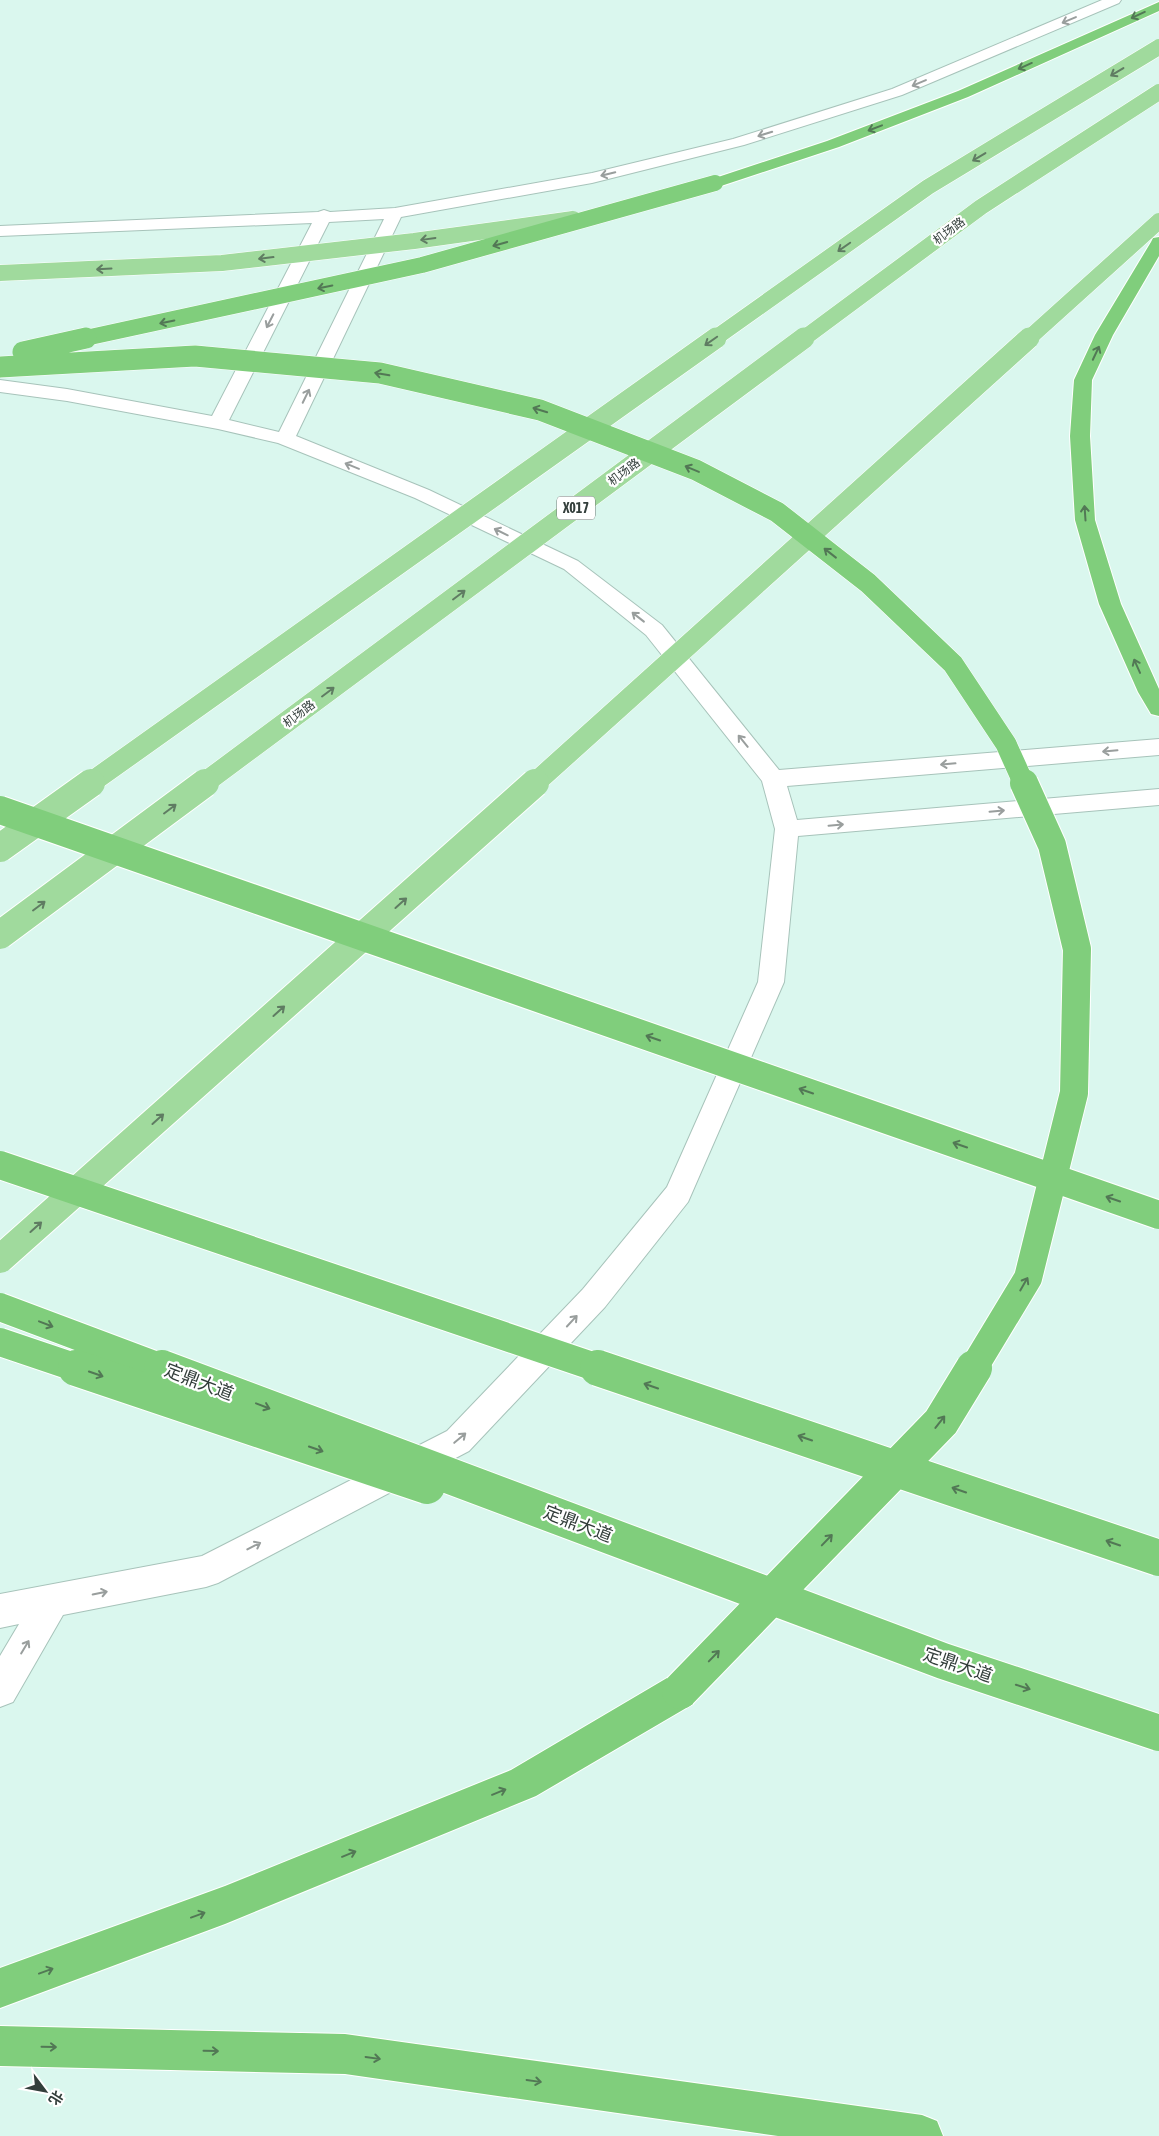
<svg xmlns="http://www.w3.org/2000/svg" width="1159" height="2136" font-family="'Asap Condensed','Noto Sans SC',sans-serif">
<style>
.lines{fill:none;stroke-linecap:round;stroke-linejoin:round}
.secondary-casing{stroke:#a7c3ba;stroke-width:2}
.trunk-casing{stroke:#fff;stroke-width:2}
.secondary{fill:#fff;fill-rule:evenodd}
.trunk{fill:#80ce7c;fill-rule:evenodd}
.primary-bridge-far2-casing{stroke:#fff;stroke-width:17;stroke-linecap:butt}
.primary-bridge-far1-casing{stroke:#fff;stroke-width:22;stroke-linecap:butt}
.primary-bridge-casing{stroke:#fff;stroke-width:30;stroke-linecap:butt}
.trunk-bridge-far3-casing{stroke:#fff;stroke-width:17;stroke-linecap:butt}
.trunk-bridge-far2-casing{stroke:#fff;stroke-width:22;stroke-linecap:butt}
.trunk-bridge-far1-casing{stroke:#fff;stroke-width:30;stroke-linecap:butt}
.trunk-bridge-casing{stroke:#fff;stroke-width:38;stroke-linecap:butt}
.primary-bridge-far2{stroke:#a0da9d;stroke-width:16}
.primary-bridge-far1{stroke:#a0da9d;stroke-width:21}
.primary-bridge{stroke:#a0da9d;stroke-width:28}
.trunk-bridge-far3{stroke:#80ce7c;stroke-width:16}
.trunk-bridge-far2{stroke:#80ce7c;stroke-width:21}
.trunk-bridge-far1{stroke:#80ce7c;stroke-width:28}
.trunk-bridge{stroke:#80ce7c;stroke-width:36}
.oneway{stroke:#527855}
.oneway2{stroke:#999e9d}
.oneway3{stroke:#5f7c62}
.labels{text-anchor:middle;stroke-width:4.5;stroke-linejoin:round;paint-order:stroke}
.far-street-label{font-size:12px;fill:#333e3b;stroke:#fff}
.shield{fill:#fff;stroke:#707876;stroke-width:1}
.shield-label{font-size:14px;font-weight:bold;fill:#333e3b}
.near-street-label{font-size:18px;fill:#333e3b;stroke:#fff}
</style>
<rect width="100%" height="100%" fill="#daf7ee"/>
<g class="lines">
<g class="secondary-casing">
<path id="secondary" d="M1102 0H1121L1119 3 902 95 744 145 592 183 401 217 296 436 429 490 578 561 662 625 779 770 1159 739V755L787 786 797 820 1159 789V805L798 836 784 982 688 1202 605 1307 469 1451 218 1583 206 1587 63 1615 13 1702 0 1707V1656L19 1624 0 1628V1594L202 1556 447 1431 583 1289 667 1187 758 982 775 829 762 781 646 635 564 569 415 498 278 443 218 429 67 401 0 392V380L67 389 212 416 312 223 0 236V226L318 212 324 210 330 212 395 208 592 173 733 139 892 89ZM384 219 279 432 229 420 329 222Z"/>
</g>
<g class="trunk-casing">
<path id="trunk" d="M1159 2V11L968 97 839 147 721 186H709L707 183 709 180 827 141 958 91Z
M1159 237V256L1113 335 1092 380 1090 436 1095 520 1121 604 1159 689V716L1151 714 1138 692 1099 604 1075 520 1070 436 1074 380 1095 335 1151 242 1153 238Z
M680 1673 693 1678 698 1691 693 1704 536 1796 225 1924 0 2008V1968L225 1886 511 1770 667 1678Z
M0 2026 345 2034 922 2115 937 2121 943 2136H778L345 2074 0 2066Z"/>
</g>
<use href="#secondary" class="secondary"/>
<use href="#trunk" class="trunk"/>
<g class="primary-bridge-far2-casing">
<path id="primary-bridge-far2" d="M0 273 222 263 414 241 573 219
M714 339 928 187 1159 47
M803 339 981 207 1159 92
M1028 339 1159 221"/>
</g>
<g class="primary-bridge-far1-casing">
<path id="primary-bridge-far1" d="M89 784 716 338
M203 784 804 338
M534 784 1029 338"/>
</g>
<g class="primary-bridge-casing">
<path id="primary-bridge" d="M0 848 91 783
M0 935 205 783
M0 1259 535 783"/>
</g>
<g class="trunk-bridge-far3-casing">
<path id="trunk-bridge-far3" d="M81 339 422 265 715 183"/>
</g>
<g class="trunk-bridge-far2-casing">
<path id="trunk-bridge-far2" d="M23 352 86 338
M0 367 195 356 380 373 540 410 696 470 777 512 868 583 953 664 1006 744 1024 784"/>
</g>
<g class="trunk-bridge-far1-casing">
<path id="trunk-bridge-far1" d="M0 810 1159 1215
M0 1165 601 1369
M0 1307 165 1369
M0 1342 80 1369
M973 1369 1028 1278 1074 1093 1077 949 1052 845 1024 783"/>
</g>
<g class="trunk-bridge-casing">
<path id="trunk-bridge" d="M76 1368 427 1486
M162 1368 943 1661 1159 1733
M598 1368 1159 1558
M680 1691 941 1422 974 1368"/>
</g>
<use href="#primary-bridge-far2" class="primary-bridge-far2"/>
<use href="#primary-bridge-far1" class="primary-bridge-far1"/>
<use href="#primary-bridge" class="primary-bridge"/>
<use href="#trunk-bridge-far3" class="trunk-bridge-far3"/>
<use href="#trunk-bridge-far2" class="trunk-bridge-far2"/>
<use href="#trunk-bridge-far1" class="trunk-bridge-far1"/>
<use href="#trunk-bridge" class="trunk-bridge"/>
</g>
<defs><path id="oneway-shaft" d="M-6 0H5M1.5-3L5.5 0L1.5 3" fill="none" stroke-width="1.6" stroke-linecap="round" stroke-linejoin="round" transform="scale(1.25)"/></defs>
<g class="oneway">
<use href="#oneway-shaft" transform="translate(1138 15) rotate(155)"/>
<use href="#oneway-shaft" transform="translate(1025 66) rotate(156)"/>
<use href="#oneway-shaft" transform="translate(875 128) rotate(159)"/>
<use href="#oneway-shaft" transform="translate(500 244) rotate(164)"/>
<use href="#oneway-shaft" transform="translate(325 287) rotate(168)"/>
<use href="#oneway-shaft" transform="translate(167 322) rotate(168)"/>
<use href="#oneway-shaft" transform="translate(1096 353) rotate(-65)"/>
<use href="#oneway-shaft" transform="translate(382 374) rotate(-170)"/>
<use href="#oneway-shaft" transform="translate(540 410) rotate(-163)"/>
<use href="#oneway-shaft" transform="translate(692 469) rotate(-157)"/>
<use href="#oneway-shaft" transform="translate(1085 513) rotate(-94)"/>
<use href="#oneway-shaft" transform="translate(830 553) rotate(-142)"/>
<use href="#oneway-shaft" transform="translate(1137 666) rotate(-114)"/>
<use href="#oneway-shaft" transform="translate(653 1038) rotate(-161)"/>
<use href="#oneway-shaft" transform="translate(806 1091) rotate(-161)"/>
<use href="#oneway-shaft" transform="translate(960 1145) rotate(-161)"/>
<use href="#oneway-shaft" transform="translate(1113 1199) rotate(-161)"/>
<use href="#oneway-shaft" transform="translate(1024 1284) rotate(-60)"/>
<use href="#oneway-shaft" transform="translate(46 1324) rotate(21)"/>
<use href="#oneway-shaft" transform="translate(96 1374) rotate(19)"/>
<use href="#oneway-shaft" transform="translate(651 1386) rotate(-161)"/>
<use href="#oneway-shaft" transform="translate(263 1406) rotate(21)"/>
<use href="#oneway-shaft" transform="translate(940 1422) rotate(-52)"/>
<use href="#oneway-shaft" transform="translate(805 1438) rotate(-161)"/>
<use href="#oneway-shaft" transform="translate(316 1449) rotate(19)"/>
<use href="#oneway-shaft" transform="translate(959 1490) rotate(-161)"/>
<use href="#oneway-shaft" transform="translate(827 1540) rotate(-46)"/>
<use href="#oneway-shaft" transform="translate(1113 1543) rotate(-161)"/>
<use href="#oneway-shaft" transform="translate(714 1656) rotate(-46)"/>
<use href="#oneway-shaft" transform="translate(1023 1687) rotate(18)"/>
<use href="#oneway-shaft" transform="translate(499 1792) rotate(-22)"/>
<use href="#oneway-shaft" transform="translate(349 1854) rotate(-22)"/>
<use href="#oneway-shaft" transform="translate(198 1915) rotate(-20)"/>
<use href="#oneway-shaft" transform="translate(46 1971) rotate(-20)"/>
<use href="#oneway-shaft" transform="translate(49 2047) rotate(1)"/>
<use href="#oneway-shaft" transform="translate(211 2051) rotate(1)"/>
<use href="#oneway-shaft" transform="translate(373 2058) rotate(8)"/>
<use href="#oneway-shaft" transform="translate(534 2081) rotate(8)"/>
</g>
<g class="oneway2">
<use href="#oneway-shaft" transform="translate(1069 20) rotate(157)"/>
<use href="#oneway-shaft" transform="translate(919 83) rotate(157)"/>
<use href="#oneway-shaft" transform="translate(765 134) rotate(163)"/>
<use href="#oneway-shaft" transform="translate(608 174) rotate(166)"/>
<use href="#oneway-shaft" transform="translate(270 321) rotate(117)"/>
<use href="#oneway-shaft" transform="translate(306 396) rotate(-64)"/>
<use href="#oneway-shaft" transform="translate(352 466) rotate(-158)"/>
<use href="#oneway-shaft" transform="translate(501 532) rotate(-154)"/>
<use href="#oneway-shaft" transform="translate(638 617) rotate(-142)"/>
<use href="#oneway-shaft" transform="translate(743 741) rotate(-129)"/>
<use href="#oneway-shaft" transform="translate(1110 751) rotate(175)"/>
<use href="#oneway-shaft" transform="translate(948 764) rotate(175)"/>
<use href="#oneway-shaft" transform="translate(997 811) rotate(-5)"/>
<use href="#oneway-shaft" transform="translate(836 825) rotate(-5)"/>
<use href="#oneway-shaft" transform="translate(572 1321) rotate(-47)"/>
<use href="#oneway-shaft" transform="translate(460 1438) rotate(-40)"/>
<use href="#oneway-shaft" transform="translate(254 1546) rotate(-27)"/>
<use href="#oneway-shaft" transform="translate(100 1593) rotate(-12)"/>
<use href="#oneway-shaft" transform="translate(25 1647) rotate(-59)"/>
</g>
<g class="oneway3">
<use href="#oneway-shaft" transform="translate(1117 72) rotate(149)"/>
<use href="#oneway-shaft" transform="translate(979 157) rotate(149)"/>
<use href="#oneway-shaft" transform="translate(428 239) rotate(172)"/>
<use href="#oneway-shaft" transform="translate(844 247) rotate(145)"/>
<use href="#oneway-shaft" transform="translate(266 258) rotate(173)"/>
<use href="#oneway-shaft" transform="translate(104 269) rotate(177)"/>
<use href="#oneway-shaft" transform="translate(711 341) rotate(145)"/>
<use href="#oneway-shaft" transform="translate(459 595) rotate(-37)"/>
<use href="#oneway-shaft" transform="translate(328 692) rotate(-37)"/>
<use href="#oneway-shaft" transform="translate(170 809) rotate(-37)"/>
<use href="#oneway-shaft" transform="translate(401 903) rotate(-42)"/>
<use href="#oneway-shaft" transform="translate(39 906) rotate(-37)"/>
<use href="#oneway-shaft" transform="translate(279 1011) rotate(-42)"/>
<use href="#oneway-shaft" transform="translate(158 1119) rotate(-42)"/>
<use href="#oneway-shaft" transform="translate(36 1227) rotate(-42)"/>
</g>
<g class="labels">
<g class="far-street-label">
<text transform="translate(949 231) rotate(-37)" y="4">机场路</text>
<text transform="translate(624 472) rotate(-37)" y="4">机场路</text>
<text transform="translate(299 714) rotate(-37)" y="4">机场路</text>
</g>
<rect class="shield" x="557" y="496.5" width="38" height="23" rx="4"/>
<g class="shield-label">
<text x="576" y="513">X017</text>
</g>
<g class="near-street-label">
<text transform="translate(199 1382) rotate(21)" y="6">定鼎大道</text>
<text transform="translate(578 1524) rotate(21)" y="6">定鼎大道</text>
<text transform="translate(958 1665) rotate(19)" y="6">定鼎大道</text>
</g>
</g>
<g transform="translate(45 2091) rotate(122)" stroke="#ffffff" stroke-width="4" paint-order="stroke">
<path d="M0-4L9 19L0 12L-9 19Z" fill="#333e3b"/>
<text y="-8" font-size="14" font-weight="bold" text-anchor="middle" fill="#333e3b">北</text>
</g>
</svg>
